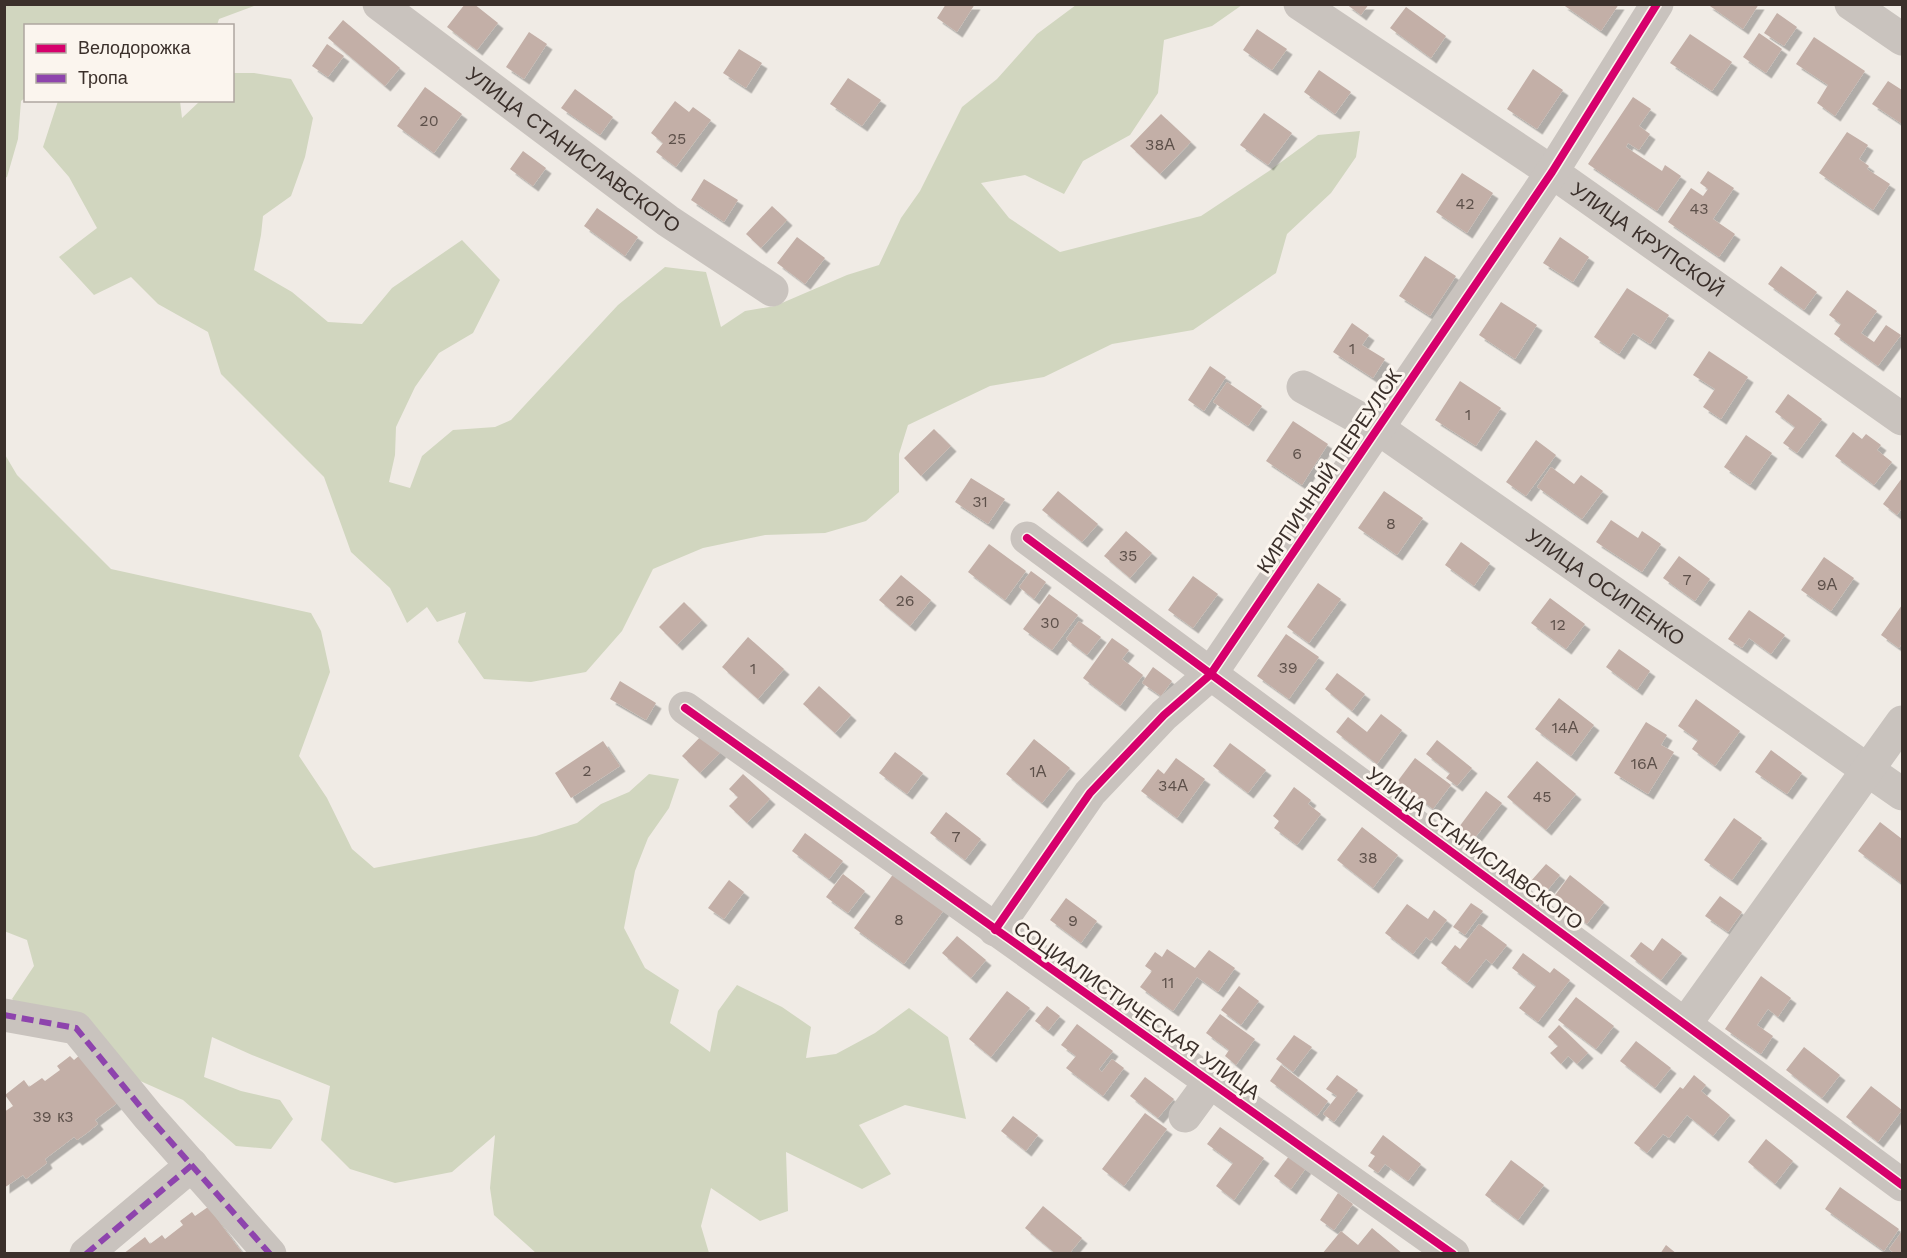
<svg xmlns="http://www.w3.org/2000/svg" width="1907" height="1258" font-family="'Work Sans',sans-serif">
<style>
.green{fill:#d1d6bf}
.building{fill:#c3afa7;filter:url(#shadow)}
.lines{fill:none;stroke-linecap:round;stroke-linejoin:round}
.minor{stroke:#c9c3be;stroke-width:33}
.quiet{stroke:#8e44ad;stroke-width:6;stroke-dasharray:12 6;stroke-linecap:butt}
.cycleway-casing{stroke:#fbf5ee;stroke-width:11}
.cycleway{stroke:#d6006c;stroke-width:8}
.labels{text-anchor:middle;stroke-width:6;stroke-linejoin:round;paint-order:stroke}
.number-label{font-size:16px;fill:#5d504a}
.street-label{font-size:20px;fill:#3b302b;stroke:#fbf5ee}
</style>
<defs>
<filter id="shadow"><feDropShadow dx="5.5" dy="5.5" stdDeviation="0" flood-color="#0004"/></filter>
</defs>
<rect width="100%" height="100%" fill="#f0ebe5"/>
<path class="green" d="M5 4H257V5L219 19 217 25 26 26 25 98 21 101 18 139 7 177 5 178Z
M1076 5H1242L1212 26 1164 40 1158 93 1130 135 1083 161 1064 194 1025 175 981 183 1009 218 1060 252 1201 216 1269 171 1318 135 1360 131 1356 157 1331 193 1287 234 1276 273 1193 330 1112 344 1044 377 990 386 908 425 899 454V492L866 521 825 533 765 535 703 548 653 569 622 631 586 672 531 682 484 679 458 642 466 612 437 622 427 607 407 623 390 588 351 552 324 477 221 374 208 332 158 304 131 277 94 295 59 257 97 228 69 177 43 147 58 101H180L182 118 200 101 232 100 233 73H254L291 79 313 118 305 157 291 196 263 216 261 235 254 270 292 292 328 322 362 324 392 288 462 240 500 280 473 333 439 353 415 387 396 427 395 455 389 482 410 488 422 456 453 430 495 427 511 420 618 305 665 267 706 272 721 327 745 311 775 306 847 275 879 265 901 218 920 191 962 107 997 79 1037 34Z
M4 453 17 475 111 569 311 613 321 631 330 672 299 756 327 798 352 849 374 868 536 836 577 823 601 804 629 792 649 774 679 779 669 808 648 838 635 871 624 928 645 968 679 990 670 1023 710 1052 718 1011 737 985 782 1007 811 1027 806 1058 836 1054 875 1033 909 1008 948 1037 966 1119 905 1105 859 1125 891 1174 862 1189 786 1152 788 1211 760 1221 711 1188 701 1226 709 1253H536L494 1215 490 1188 495 1135 452 1172 395 1183 350 1169 321 1140 330 1086 252 1055 212 1037 204 1077 241 1091 280 1100 293 1119 271 1149 236 1146 183 1100 138 1080 23 1008 12 999 34 966 27 940 4 931Z"/>
<path class="building" d="M465 4H474L498 23 477 50 447 27Z
M946 4H975L957 32 937 18Z
M1346 4H1369L1361 15Z
M1562 4H1619L1601 31Z
M1707 4H1759L1743 29Z
M1406 7 1446 36 1431 58 1390 28Z
M1777 13 1797 27 1784 46 1764 33Z
M343 20 400 68 385 86 328 38Z
M1257 29 1287 49 1272 70 1243 50Z
M529 32 547 44 524 79 506 67Z
M1759 33 1782 49 1766 73 1743 57Z
M1690 34 1732 62 1712 91 1670 63Z
M1814 37 1865 71 1835 116 1817 103 1828 85 1796 64Z
M327 44 344 56 328 77 312 66Z
M739 49 762 63 746 88 723 73Z
M1533 69 1563 90 1537 129 1507 109Z
M1319 70 1351 92 1335 114 1304 92Z
M848 78 881 100 862 126 830 104Z
M1888 81 1902 90V124L1872 104Z
M425 87 462 114 434 153 397 126Z
M575 89 613 117 600 135 561 108Z
M1633 97 1651 109 1639 126 1650 134 1639 150 1628 143 1626 147 1662 171 1665 165 1681 176 1657 211 1588 164Z
M675 101 689 112 693 107 711 120 676 167 656 152 663 143 651 133Z
M1264 113 1292 133 1268 165 1240 145Z
M1161 114 1191 142 1160 174 1130 146Z
M1847 132 1868 145 1859 159 1869 166 1867 169 1890 184 1873 210 1819 173Z
M523 151 546 168 533 186 510 169Z
M1708 171 1734 188 1713 219 1735 234 1719 257 1668 222 1691 188 1703 196 1708 189 1700 183Z
M1462 173 1493 193 1467 233 1436 212Z
M704 179 738 200 724 222 691 200Z
M772 206 787 220 761 248 746 234Z
M597 208 638 237 625 256 584 226Z
M797 237 825 258 805 284 777 263Z
M1560 237 1589 257 1573 282 1543 263Z
M1425 256 1456 276 1430 316 1399 296Z
M1781 266 1817 292 1804 310 1768 284Z
M1627 288 1669 315 1650 344 1633 333 1619 354 1594 337Z
M1847 290 1877 311 1861 333 1874 342 1886 325 1901 335 1878 366 1834 334 1841 324 1829 315Z
M1501 302 1537 325 1515 359 1479 335Z
M1352 323 1369 335 1362 345 1385 359 1373 378 1333 352Z
M1709 351 1748 377 1721 419 1703 407 1715 389 1693 375Z
M1210 366 1226 377 1204 411 1188 400Z
M1460 381 1501 408 1476 446 1435 420Z
M1227 382 1262 406 1248 426 1213 402Z
M1788 394 1822 419 1797 453 1783 443 1795 427 1775 412Z
M1293 421 1328 444 1302 485 1266 461Z
M934 429 951 446 921 476 904 458Z
M1853 432 1862 439 1866 434 1881 445 1877 450 1892 462 1874 485 1835 456Z
M1746 435 1772 453 1750 485 1724 467Z
M1536 440 1556 455 1526 496 1506 482Z
M1551 467 1574 484 1581 475 1603 491 1582 519 1537 487Z
M971 478 1005 499 988 524 955 502Z
M1902 478V508L1897 515 1883 504Z
M1058 491 1098 524 1082 542 1042 510Z
M1384 491 1423 518 1397 555 1358 528Z
M1611 520 1638 538 1642 531 1661 544 1642 572 1596 542Z
M1126 531 1152 553 1130 578 1104 556Z
M1461 542 1490 563 1474 586 1445 565Z
M989 544 1026 571 1005 600 968 572Z
M1679 556 1710 579 1695 601 1663 578Z
M1824 557 1854 578 1831 611 1801 590Z
M1031 571 1046 582 1034 599 1019 587Z
M901 575 931 600 910 626 879 600Z
M1193 576 1218 594 1193 628 1168 610Z
M1318 583 1341 599 1309 643 1287 627Z
M1049 594 1078 615 1052 650 1023 629Z
M1550 598 1585 624 1566 649 1531 623Z
M684 602 702 620 677 645 659 627Z
M1902 605V643L1899 648 1881 635Z
M1749 610 1785 635 1771 654 1749 638 1742 648 1728 639Z
M1079 621 1101 637 1087 655 1066 639Z
M1286 634 1319 657 1289 699 1257 676Z
M748 637 784 669 758 699 722 667Z
M1112 638 1129 650 1122 659 1143 675 1120 706 1083 678Z
M1619 649 1650 671 1637 690 1606 667Z
M1153 667 1172 681 1161 696 1142 683Z
M1337 673 1365 694 1352 711 1325 689Z
M620 681 656 703 646 720 610 699Z
M819 686 851 715 835 733 803 704Z
M1559 698 1594 725 1571 756 1535 729Z
M1696 699 1740 731 1715 766 1692 749 1698 740 1678 726Z
M1381 714 1402 730 1377 764 1336 732 1348 717 1367 732Z
M1646 722 1667 735 1661 745 1674 752 1648 794 1614 773Z
M703 734 721 752 700 773 682 756Z
M1034 739 1070 768 1042 803 1006 774Z
M1437 740 1472 768 1457 786 1446 778 1450 773 1426 754Z
M603 741 620 766 571 798 555 773Z
M1230 743 1266 770 1248 793 1213 766Z
M1771 750 1802 773 1787 794 1755 772Z
M895 752 923 773 907 794 879 773Z
M1176 758 1205 779 1177 818 1141 791 1158 769 1164 774Z
M1415 758 1451 785 1433 809 1397 782Z
M1537 761 1576 794 1546 830 1507 797Z
M743 774 770 799 747 823 729 806 738 797 729 789Z
M1294 787 1311 800 1308 804 1321 814 1297 845 1274 828 1279 821 1273 816Z
M1486 791 1502 803 1474 839 1459 827Z
M946 812 981 839 965 860 930 833Z
M1734 818 1762 838 1732 880 1704 860Z
M1880 822 1902 839 1901 883 1858 851Z
M1362 827 1398 855 1373 888 1337 860Z
M805 833 843 861 829 879 792 851Z
M1546 864 1560 875 1546 892 1531 881Z
M894 873 944 910 904 964 854 928Z
M843 874 865 891 848 913 826 897Z
M1570 875 1604 902 1587 924 1553 898Z
M729 880 744 892 724 919 708 908Z
M1720 896 1742 912 1728 932 1705 916Z
M1066 898 1097 921 1081 943 1050 920Z
M1471 903 1483 911 1465 935 1453 927Z
M1407 904 1428 919 1434 910 1447 920 1431 941 1426 937 1413 954 1385 933Z
M1479 924 1507 945 1492 964 1486 959 1467 983 1441 963 1455 945 1460 949Z
M957 936 986 960 971 978 942 953Z
M1662 938 1682 953 1661 980 1630 956 1641 942 1653 951Z
M1167 949 1195 968 1209 950 1235 968 1218 992 1197 977 1173 1011 1140 987 1152 971 1145 966 1155 952 1162 957Z
M1523 953 1550 973 1554 968 1570 980 1538 1022 1519 1008 1536 986 1512 968Z
M1761 976 1791 998 1778 1017 1768 1009 1757 1025 1773 1036 1761 1054 1725 1029Z
M1239 986 1259 1001 1241 1025 1221 1010Z
M1007 991 1030 1008 991 1057 969 1039Z
M1576 997 1614 1026 1596 1049 1558 1020Z
M1047 1006 1060 1016 1048 1031 1035 1021Z
M1220 1014 1255 1039 1236 1065 1225 1056 1229 1050 1206 1033Z
M1077 1024 1113 1051 1099 1069 1102 1072 1112 1059 1124 1068 1103 1096 1066 1068 1076 1056 1061 1045Z
M1559 1025 1588 1053 1577 1064 1568 1056 1561 1064 1550 1053 1558 1046 1548 1037Z
M1294 1035 1312 1047 1293 1072 1276 1059Z
M1636 1041 1671 1068 1655 1088 1620 1061Z
M1804 1047 1840 1075 1822 1098 1786 1070Z
M87 1049 124 1098 95 1120 98 1124 87 1133 77 1140 74 1137 45 1159 47 1163 38 1170 26 1179 23 1175 4 1188V1112L13 1106 5 1095 24 1080 29 1087 42 1078 45 1081 60 1070 57 1066 70 1056 74 1060Z
M1281 1065 1328 1101 1317 1116 1270 1081Z
M1337 1075 1358 1090 1334 1122 1323 1114 1337 1096 1326 1089Z
M1694 1075 1706 1085 1701 1091 1730 1115 1713 1136 1687 1115 1669 1138 1663 1134 1647 1153 1634 1143 1680 1087 1683 1089Z
M1145 1077 1174 1099 1158 1118 1130 1096Z
M1871 1086 1902 1110 1878 1142 1846 1117Z
M1145 1113 1167 1129 1124 1186 1102 1169Z
M1013 1116 1038 1135 1026 1151 1001 1131Z
M1220 1127 1264 1158 1234 1200 1216 1186 1233 1163 1207 1144Z
M1383 1135 1421 1164 1408 1181 1385 1164 1378 1173 1368 1166 1375 1156 1370 1153Z
M1766 1139 1793 1161 1775 1184 1748 1162Z
M1289 1156 1306 1168 1291 1189 1274 1176Z
M1511 1160 1544 1185 1518 1220 1485 1195Z
M1840 1187 1899 1229 1884 1251 1825 1209Z
M1338 1193 1353 1204 1334 1230 1320 1220Z
M1043 1206 1082 1238 1069 1254H1056L1025 1228Z
M208 1207 243 1254H123L145 1237 150 1244 162 1235 165 1239 183 1225 180 1221 192 1212 195 1216Z
M1372 1228 1403 1254H1322L1341 1231 1358 1245Z
M1902 1231V1254H1895L1889 1249Z
M1666 1245 1677 1254H1660Z"/>
<g class="lines">
<g class="minor">
<path id="s1" d="M379 4 668 221 772 290"/>
<path id="s2" d="M1300 4 1552 172 1902 419"/>
<path d="M1851 4 1902 39"/>
<path id="s3" d="M1303 387 1379 429 1902 794"/>
<path d="M1027 538C1318 755 1612 968 1902 1185"/>
<path d="M685 708 1310 1153 1453 1254"/>
<path d="M995 930 1090 793 1164 715 1210 675 1552 172 1657 4"/>
<path d="M4 1015 76 1028 148 1116 270 1254"/>
<path d="M1686 1023 1902 722"/>
<path d="M1185 1116 1210 1082"/>
<path d="M86 1254 192 1165"/>
</g>
<path class="quiet" d="M4 1015 76 1028 148 1116 270 1254
M86 1254 192 1165"/>
<g class="cycleway-casing">
<path id="cycleway" d="M1027 538C1318 755 1612 968 1902 1185
M685 708 1310 1153 1453 1254
M995 930 1090 793 1164 715 1210 675 1552 172 1657 4"/>
</g>
<use href="#cycleway" class="cycleway"/>
</g>
<g class="labels">
<g class="number-label">
<text x="429" y="126">20</text>
<text x="677" y="144">25</text>
<text x="1160" y="150">38А</text>
<text x="1465" y="209">42</text>
<text x="1699" y="214">43</text>
<text x="1352" y="354">1</text>
<text x="1468" y="420">1</text>
<text x="1297" y="459">6</text>
<text x="980" y="507">31</text>
<text x="1391" y="529">8</text>
<text x="1128" y="561">35</text>
<text x="1687" y="585">7</text>
<text x="1827" y="590">9А</text>
<text x="905" y="606">26</text>
<text x="1050" y="628">30</text>
<text x="1558" y="630">12</text>
<text x="1288" y="673">39</text>
<text x="753" y="674">1</text>
<text x="1565" y="733">14А</text>
<text x="1644" y="769">16А</text>
<text x="587" y="776">2</text>
<text x="1038" y="777">1А</text>
<text x="1173" y="791">34А</text>
<text x="1542" y="802">45</text>
<text x="956" y="842">7</text>
<text x="1368" y="863">38</text>
<text x="899" y="925">8</text>
<text x="1073" y="926">9</text>
<text x="1168" y="988">11</text>
<text x="53" y="1122">39 к3</text>
</g>
<g class="street-label">
<text dy="7" stroke="none"><textPath href="#s1" startOffset="243">УЛИЦА СТАНИСЛАВСКОГО</textPath></text>
<text dy="7" stroke="none"><textPath href="#s2" startOffset="420">УЛИЦА КРУПСКОЙ</textPath></text>
<text transform="translate(1329 471) rotate(-56)" y="7">КИРПИЧНЫЙ ПЕРЕУЛОК</text>
<text dy="7" stroke="none"><textPath href="#s3" startOffset="363">УЛИЦА ОСИПЕНКО</textPath></text>
<text transform="translate(1475 848) rotate(36)" y="7">УЛИЦА СТАНИСЛАВСКОГО</text>
<text transform="translate(1137 1010) rotate(35)" y="7">СОЦИАЛИСТИЧЕСКАЯ УЛИЦА</text>
</g>
</g>
<rect width="1907" height="1258" fill="none" stroke="#3b302b" stroke-width="12"/>
<rect x="24" y="24" width="210" height="78" fill="#fbf5ee" stroke="#aea6a0" stroke-width="1.5"/>
<rect x="36" y="44" width="30" height="9" fill="#d6006c" stroke="#aea6a0" stroke-width="1.5"/>
<text x="78" y="54" font-size="18" fill="#3b302b">Велодорожка</text>
<rect x="36" y="74" width="30" height="9" fill="#8e44ad" stroke="#aea6a0" stroke-width="1.5"/>
<text x="78" y="84" font-size="18" fill="#3b302b">Тропа</text>
</svg>
